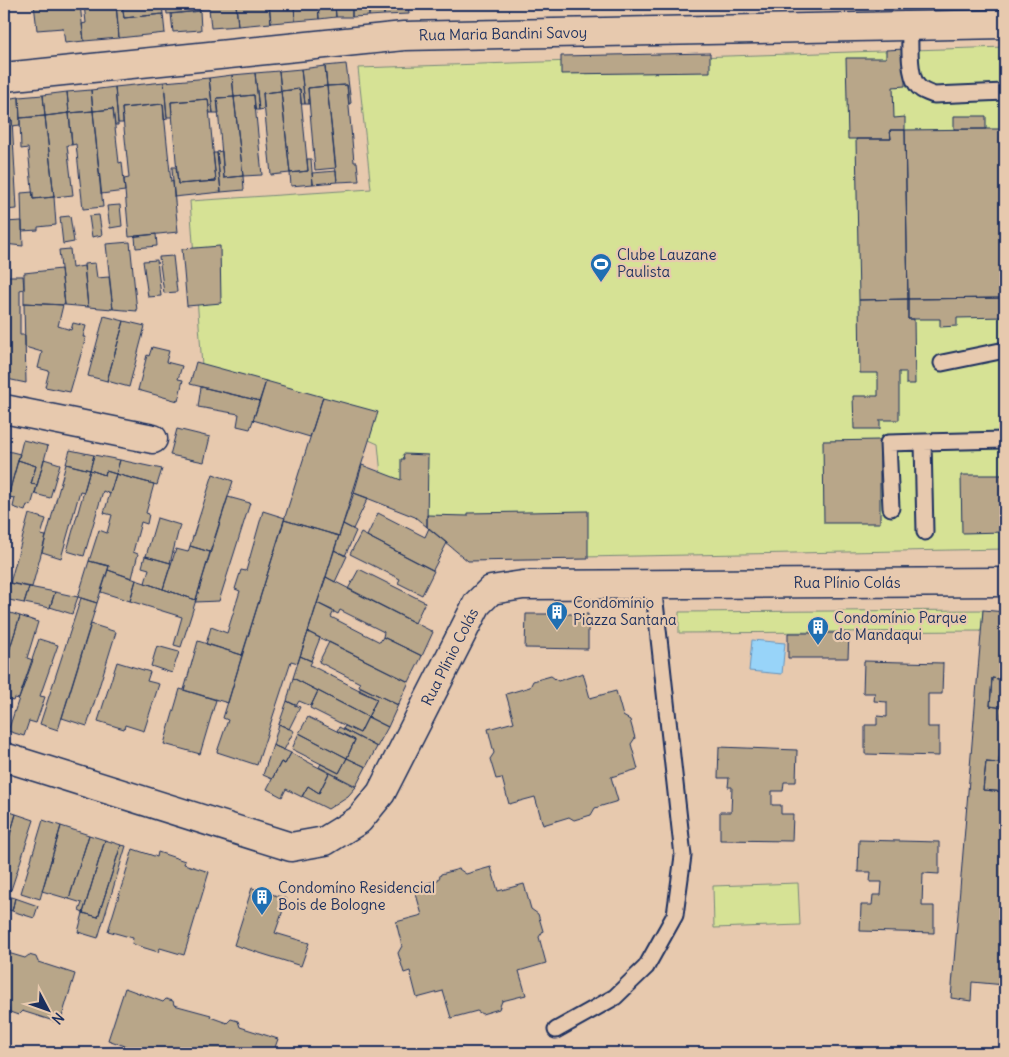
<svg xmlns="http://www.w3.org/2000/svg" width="1009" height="1057" font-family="Delius,sans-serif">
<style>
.green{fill:#d6e295;stroke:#78887a}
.water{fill:#98d4f9;stroke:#6692bb}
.building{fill:#b8a689;stroke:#1b2f5e}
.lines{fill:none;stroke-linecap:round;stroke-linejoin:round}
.lane-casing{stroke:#1b2f5e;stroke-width:19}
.street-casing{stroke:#1b2f5e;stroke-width:31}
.lane{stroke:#e7c9ae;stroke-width:15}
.street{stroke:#e7c9ae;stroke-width:28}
.labels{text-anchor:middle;stroke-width:4.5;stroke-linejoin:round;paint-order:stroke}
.street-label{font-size:15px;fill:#1b2f5e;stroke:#e7c9ae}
.poi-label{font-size:15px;fill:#1b2f5e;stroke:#e7c9ae;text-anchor:start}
</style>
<rect width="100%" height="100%" fill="#e7c9ae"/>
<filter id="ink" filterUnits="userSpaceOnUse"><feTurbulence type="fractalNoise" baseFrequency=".02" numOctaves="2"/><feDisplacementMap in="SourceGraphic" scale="10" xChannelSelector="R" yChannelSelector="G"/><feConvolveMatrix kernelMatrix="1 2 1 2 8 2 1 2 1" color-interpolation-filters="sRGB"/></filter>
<g filter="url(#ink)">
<path class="green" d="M1005 47V549L478 559 383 495 378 444 202 366 190 201 371 189 358 68Z
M983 610 981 631 679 633V612Z
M798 883 800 925 714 928 713 886Z"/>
<path class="water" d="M752 640 785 643 782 674 749 671Z"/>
<path class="building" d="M34 4H80L84 41 65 43 63 28 37 30Z
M84 4H116L119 38 84 41 82 24 86 23Z
M116 4H122L124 18 163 14 165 33 119 38Z
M122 4H162L163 14 124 18Z
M166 4H199L200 11 167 14Z
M199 4H236L238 26 211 28 209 8 199 9Z
M236 4H269L271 23 238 26Z
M269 4H294L295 21 271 23Z
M294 4H318L319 19 295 21Z
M318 4H335L336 17 319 19Z
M335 4H352V17H336Z
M352 4H369V16L352 17Z
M369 4H384V15L369 16Z
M384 4H408L409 14 384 15Z
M601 4H628V8L602 9Z
M628 4H659V8H628Z
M684 4H712V7L685 8Z
M712 4H738V7H712Z
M738 4H765V7H738Z
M788 4H811V6L788 7Z
M811 4H835V6H811Z
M200 11 201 30 173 32 171 14Z
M905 49V86L893 87 894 118 905 117V130H890L891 139H848L846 58H886V50Z
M710 53V72L561 74V56Z
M346 64 351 103 349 104 347 85 327 86 325 66Z
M325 66 327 86 308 88 309 104H305L301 69Z
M301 69 305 104H301L300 89 281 91 279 71Z
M279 71 281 91 263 93 264 109 259 110 255 73Z
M255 73 259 110H255L254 95 234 97 232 75Z
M232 75 234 97 217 98 219 113H213L209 78Z
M209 78 213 113H210L208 99 171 102 172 117H167L164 82Z
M164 82 167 119 164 120 163 104 122 108 123 123H118L115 87Z
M347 85 354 162H357L359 181 337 182 327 86Z
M327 86 336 168 315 170 308 88Z
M115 87 118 123V125H115L113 109 93 111 91 90Z
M300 89 308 171 290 173 281 91Z
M91 90 93 111 69 113 67 92Z
M281 91 290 173 271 175 263 93Z
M67 92 69 113 45 116 43 95Z
M43 95 45 116 20 118 19 97Z
M254 95 262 175 243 176 234 97Z
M19 97 20 125 12 126V120H4V99Z
M234 97 243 176 224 178 217 98Z
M208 99 216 181 178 184 171 102Z
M163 104 171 182 173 181 178 232 129 237 124 179 129 178 122 108Z
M113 109 119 163 122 162 125 191 101 194 93 111Z
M93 111 103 207 83 209 76 144 72 145 69 113Z
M69 113 72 145H67L73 195 54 197 45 116Z
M45 116 54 197 33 199 28 148 21 149 20 118Z
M954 116H986V129H954Z
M4 120H12L17 209 4 210Z
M986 129H1005V298L908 299 905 130Z
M890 130H905L908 299 859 300 856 139H891Z
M222 151 224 178 243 176 244 190 221 192 217 152Z
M213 153H217L221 192 174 197 172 167H176L178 184 216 181Z
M307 159H311L313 184 291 186 290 173 308 171Z
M336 171 337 182 313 184 312 173Z
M33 192V199L54 197 56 225 38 227V230L22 231 21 193Z
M120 205 122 226 110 228 107 206Z
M99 215 102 235 92 237 89 216Z
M70 216 74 242 63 244 60 217Z
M22 221 23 246 4 244V222Z
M156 234 157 246 136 248 135 236Z
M130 242 137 311 113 309 106 244Z
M220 246 221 303 187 306 182 249Z
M70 249 72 268 84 266 88 307 65 305 59 250Z
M4 255H7V276H5V282H4Z
M173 256 177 292 164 293 159 257Z
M157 260 161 296 148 297 143 261Z
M95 263 97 278 109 277 113 309 88 307 84 264Z
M61 269 65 305 24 303V273Z
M5 276H23L24 289 20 290V335H25L26 383 7 379 6 368H4Z
M1005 298V317L957 318V326L940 327V319H908V299Z
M908 299V319H914L915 384H906V372H899V420H880V429H854L853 396H878V373H860L859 300Z
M24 303 63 305 58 326 71 330 73 323 86 326 83 337H86L70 392 45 387 49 371 38 368 42 352 25 347Z
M104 316 124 321 107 381 88 376Z
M124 321 145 326 129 387 107 381Z
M152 347 169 351 166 362 182 366 178 379 183 380 178 401 138 390 147 355 149 356Z
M196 362 266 381 260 401 190 384Z
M266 381 323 397 310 437 253 420Z
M201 387 260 401 250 429 237 426 239 414 198 407Z
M323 397 378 412 339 536 284 520Z
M177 429 210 437 204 462 170 455Z
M23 440 48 446 37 485 31 484 36 466 18 460Z
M880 440V523H824L823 441Z
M4 450 20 454 4 510Z
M70 450 94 455 90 470 66 464Z
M403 454 428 455 427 527 415 517 354 493 362 465 401 480V459H404Z
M94 455 120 460 116 474 106 471 105 475 90 470Z
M44 459 60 464 50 498 35 494Z
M18 460 36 466 31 484 37 485 31 506 27 505 25 511 13 507 15 498 8 497Z
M120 460 162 469 157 485 116 474Z
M66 464 90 470 84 492 80 491 61 558 42 552Z
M90 470 105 475 106 471 116 474 110 494 103 491 84 556 67 551Z
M116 474 154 484 146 513 149 514 147 524 141 522 133 552 138 554 132 578 108 570 109 566 89 561 99 530 107 533 112 515 104 513Z
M213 474 233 481 210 552 190 546Z
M961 475H1005V532L962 533Z
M354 493 368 498 353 529 343 524Z
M228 497 250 503 219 601 195 602Z
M263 511 285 518 242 655 206 644 211 627 227 633 240 591 235 589 241 570 246 571Z
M588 511V559L468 561 427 527V515L468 516V513Z
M378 513 425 537 429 528 447 543 433 570 367 536Z
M29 514 46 519 41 535 46 536 32 587 10 583Z
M157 518 180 525 170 563 146 556Z
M284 520 339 536 298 663 291 661 257 765 217 752 228 720 223 718Z
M343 524 356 531 345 556 334 550Z
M361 533 434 571 422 595 398 583 400 579 350 554Z
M190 546 210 552 196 600 163 589 176 549 188 552Z
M334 550 347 556 335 582 326 577Z
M145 556 171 563 163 589 145 583 149 569 142 567Z
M89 561 109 566 97 603 78 597Z
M359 569 425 602 415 623 348 589Z
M108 570 136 580 130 601 101 592Z
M326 577 433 632 422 656 383 637 384 632 340 610 338 614 317 603Z
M136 580 196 600 181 647 174 645 182 617 130 601Z
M4 581 9 583 4 599Z
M9 583 29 587 24 603 4 599Z
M29 587 55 592 50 608 24 603Z
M55 592 78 597 72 614 50 607Z
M81 598 97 603 58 730 40 724Z
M317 603 334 611 331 617 380 642 383 637 422 656 409 682 308 632Z
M983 610 1005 612V680L992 678 990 706 1003 708 1001 720H1005V749H1000L999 763 986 762 983 790 1005 792V985L972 982 971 1001 951 998Z
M4 611 20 616 4 667Z
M526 614H588V649L525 648Z
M20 616 38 622 27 658 33 660 19 699 14 698 13 701 4 698V667Z
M91 624 116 632 87 726 62 718Z
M308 632 320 638 311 661 300 656Z
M788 633H849L848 658H788Z
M39 639 58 645 40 696 45 697 36 723 29 721 24 736 8 731Z
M198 641 242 655 228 703 184 690Z
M329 642 409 682 398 705 359 686 360 683 319 662Z
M157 646 179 652 172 673 151 666Z
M300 656 312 661 310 665 377 699 368 717 293 678Z
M864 661 943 663 942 694H928V727H939V756L865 754V725H877V716L887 717V702L874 701 875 693H863Z
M117 662 150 672 147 681 159 684 144 731 125 725 124 729 98 721Z
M583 673 590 698 616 691 623 716 630 720 635 738 631 744 638 769 611 777 618 801 595 808 591 815 574 820 569 817 543 825 535 797 509 804 502 778 496 779 490 759 494 753 488 729 514 722 506 694 530 687 533 681 551 676 558 681Z
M293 678 318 691 311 706 299 701 296 706 287 701Z
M992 678 1005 680V720H1001L1003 708 990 706Z
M361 687 398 705 388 727 368 717 377 699 359 691Z
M180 689 216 700 200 754 164 744Z
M318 691 368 717 360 733 310 708Z
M287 701 300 707 289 729 279 724Z
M308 717 355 740 347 758 299 733Z
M368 717 388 727 377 747 343 729 345 726 360 733Z
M279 724 294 731 284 750 273 745Z
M339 727 377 747 366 767 347 758 355 740 337 731Z
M299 733 347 758 339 773 292 749Z
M273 745 291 753 285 764 281 762 272 779 263 775Z
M719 747 797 750 796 782H784L783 791H772V805H781V814H793L792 841 720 840V812H731L732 787H728L729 778H718Z
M1000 749H1005V792L983 790 986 762 999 763Z
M291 753 329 773 319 793 308 786 302 797 286 789 282 797 267 789 281 762 285 764Z
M347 758 366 767 356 786 319 767 321 764 339 773Z
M329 773 356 787 348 796 328 809 302 796 308 786 319 793Z
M4 810 16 814 4 855Z
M16 814 34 820 11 890 4 888V855Z
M43 820 61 826 40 899 21 893Z
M61 826 89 835 69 899 42 891Z
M89 835 105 840 83 913 79 911 82 903 69 899Z
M105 840 121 845 98 917 83 913Z
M859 840 939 842V874L923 873 922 906H934V933L860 931 861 905H872L873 895H881L882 882H870L871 872H858Z
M121 845 126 846 98 938 78 932 83 913 98 917Z
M133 849 157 857 158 852 185 861 184 864 209 872 184 955 160 948 158 952 132 944 133 938 108 931Z
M491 867 498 891 524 884 531 909 538 914 543 931 539 937 546 963 519 971 526 995 502 1001 499 1009 482 1014 477 1011 451 1018 443 991 417 998 410 971 404 973 398 953 402 946 396 922 422 915 414 887 438 880 441 874 459 869 466 874Z
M252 888 287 899 275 933 309 943 301 966 234 945Z
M4 895 15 898 12 911 4 908Z
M15 898 38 906 34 918 12 911Z
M4 948 9 950 8 953 25 958 29 955 36 957 38 962 75 974 60 1023 22 1011 18 1015 10 1012 8 1006 4 1005Z
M125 988 163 1002 166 999 173 1001 174 1005 211 1015 210 1017 227 1023 231 1019 238 1021 240 1027 278 1039 273 1053H145L108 1040Z"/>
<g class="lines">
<g class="lane-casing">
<path id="lane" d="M910 26C910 41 908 74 917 85 921 91 928 93 934 95L1005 92
M942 363 1005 350
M891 508 888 443 923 442
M925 532 923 442 1005 440
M556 1030 615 997 646 967 675 915 683 856 653 584"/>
</g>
<g class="street-casing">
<path id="street" d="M4 77 404 36 1005 24
M4 409 153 439
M4 757 291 847 325 841 359 820 381 793 477 604 491 590 523 585 1005 582"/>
</g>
<use href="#lane" class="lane"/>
<use href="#street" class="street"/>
</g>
</g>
<defs>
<g id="stadium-pin" transform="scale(1.125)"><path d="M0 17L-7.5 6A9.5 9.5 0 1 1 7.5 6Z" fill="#1f6fb2" stroke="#e7c9ae"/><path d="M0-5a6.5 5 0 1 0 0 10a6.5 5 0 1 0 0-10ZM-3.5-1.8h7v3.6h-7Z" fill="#fff"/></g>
<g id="building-pin" transform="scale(1.125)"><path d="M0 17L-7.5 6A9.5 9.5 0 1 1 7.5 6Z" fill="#1f6fb2" stroke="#e7c9ae"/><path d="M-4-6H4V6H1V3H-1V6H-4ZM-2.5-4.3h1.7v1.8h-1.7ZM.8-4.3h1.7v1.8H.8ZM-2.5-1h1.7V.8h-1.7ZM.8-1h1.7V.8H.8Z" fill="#fff"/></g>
</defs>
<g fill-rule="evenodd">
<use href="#stadium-pin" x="601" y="264"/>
<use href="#building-pin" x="557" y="612"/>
<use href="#building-pin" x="818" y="627"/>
<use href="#building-pin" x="262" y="897"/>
</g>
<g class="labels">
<g class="street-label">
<text transform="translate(503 34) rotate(-1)" y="5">Rua Maria Bandini Savoy</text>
<text x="847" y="588">Rua Plínio Colás</text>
<text transform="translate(450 657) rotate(-63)" y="5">Rua Plínio Colás</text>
</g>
<g class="poi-label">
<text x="617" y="260">Clube Lauzane<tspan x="617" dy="17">Paulista</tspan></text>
<text x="573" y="608">Condomínio<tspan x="573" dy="17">Piazza Santana</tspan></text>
<text x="834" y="623">Condomínio Parque<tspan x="834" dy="17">do Mandaqui</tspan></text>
<text x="278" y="893">Condomíno Residencial<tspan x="278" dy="17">Bois de Bologne</tspan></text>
</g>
</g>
<rect width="1009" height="1057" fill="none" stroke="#e7c9ae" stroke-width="20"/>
<rect x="10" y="10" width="989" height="1037" fill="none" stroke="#1b2f5e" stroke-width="2" filter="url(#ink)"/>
<g transform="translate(48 1010) rotate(131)" stroke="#e7c9ae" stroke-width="4" paint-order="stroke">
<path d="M0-4L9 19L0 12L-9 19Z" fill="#1b2f5e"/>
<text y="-8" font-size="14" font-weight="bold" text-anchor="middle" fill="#1b2f5e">N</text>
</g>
</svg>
